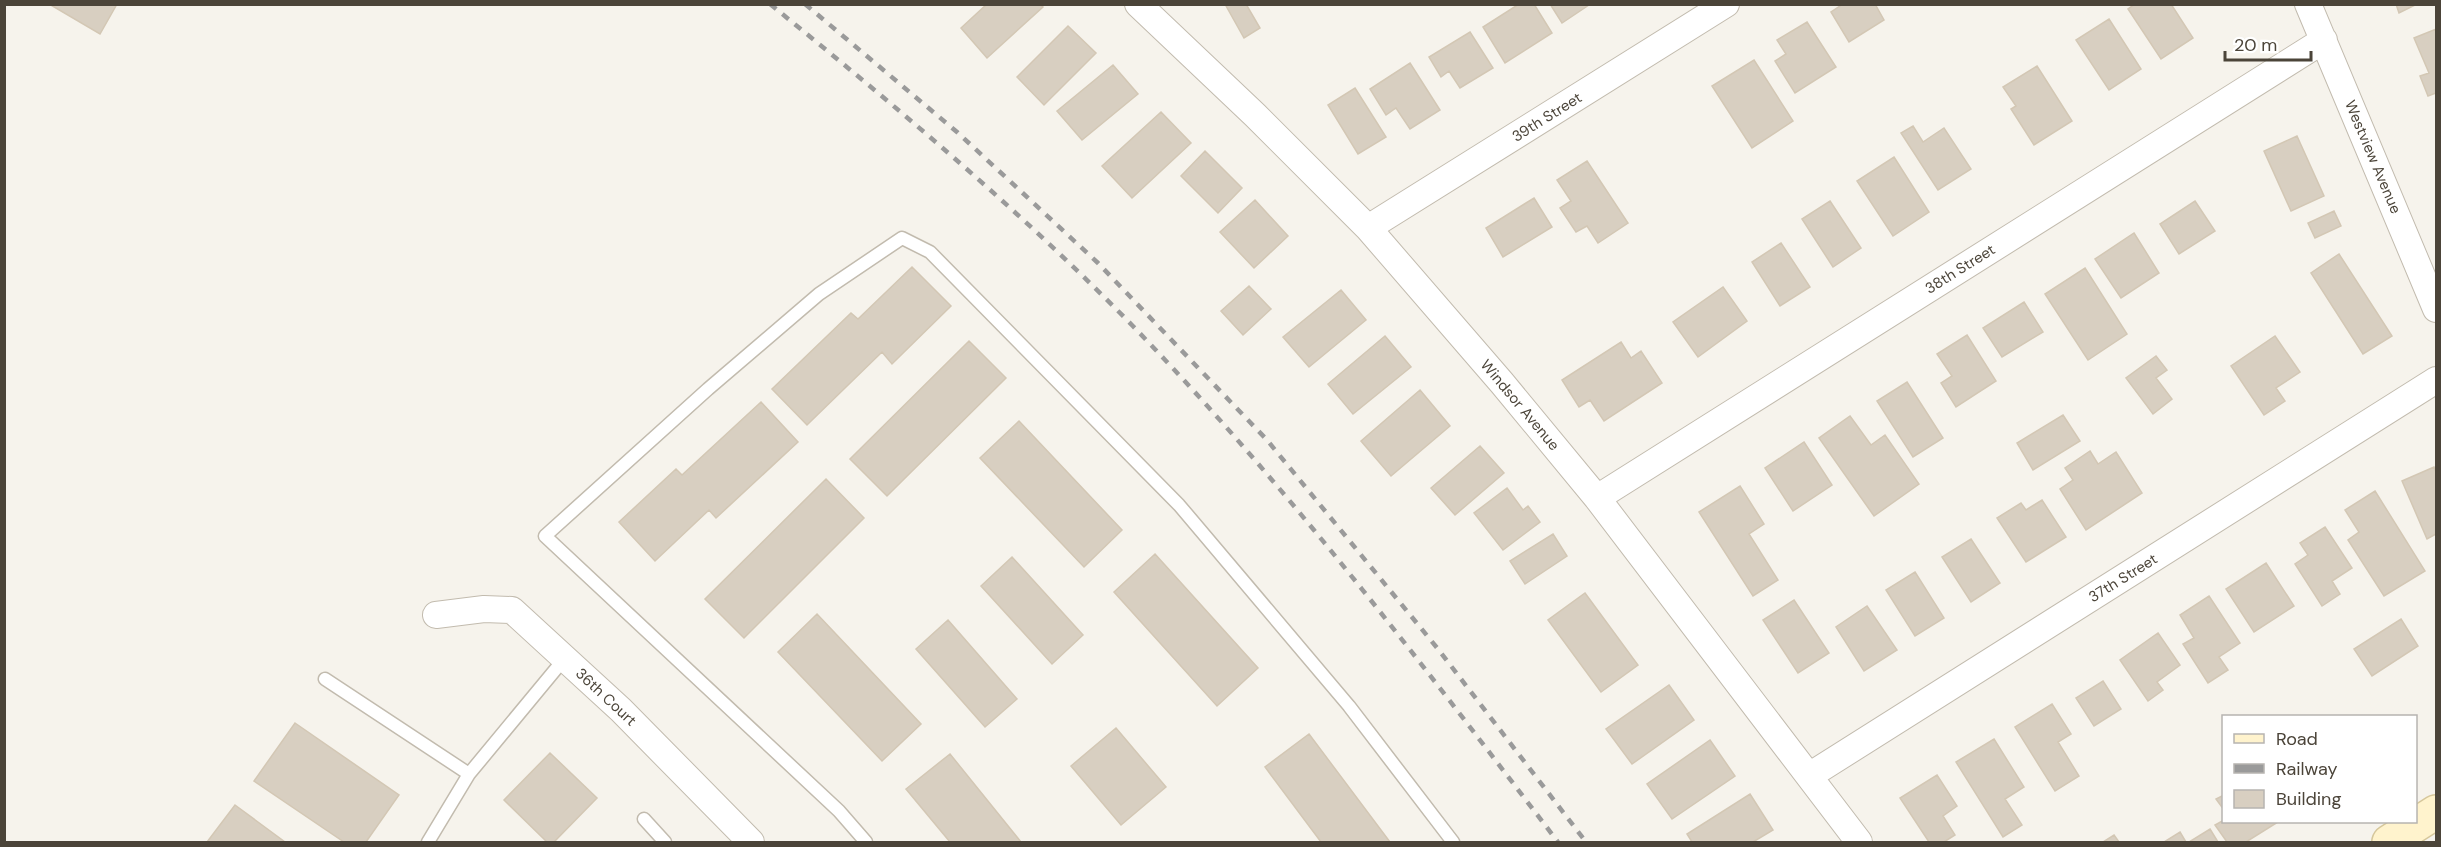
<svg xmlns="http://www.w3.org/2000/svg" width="2441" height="847" font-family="'DM Sans',sans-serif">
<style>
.building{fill:#d8cfc1;stroke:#d3c7b4;stroke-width:1.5}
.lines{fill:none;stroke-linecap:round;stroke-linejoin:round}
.lane-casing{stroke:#c2bbae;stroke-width:15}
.street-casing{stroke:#c2bbae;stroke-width:28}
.secondary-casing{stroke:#d6c79b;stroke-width:36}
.lane{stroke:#fff;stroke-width:12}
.street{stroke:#fff;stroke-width:26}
.secondary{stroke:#fff3cd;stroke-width:33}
.rail{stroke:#9a9a9a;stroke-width:4.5;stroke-dasharray:8 8;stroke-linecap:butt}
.labels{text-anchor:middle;stroke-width:4.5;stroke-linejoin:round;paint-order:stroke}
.street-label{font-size:15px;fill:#4b4439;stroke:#fff}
</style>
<rect width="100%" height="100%" fill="#f6f3ec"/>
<path class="building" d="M49 4H117L100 34Z
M987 4H1040L1043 7 987 58 961 28Z
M1225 4H1246L1260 28 1244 38Z
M1519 4H1534L1552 33 1505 63 1483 27Z
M1550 4H1588L1589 5 1562 23Z
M1843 4H1875L1884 20 1849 42 1831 12Z
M2135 4H2171L2193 38 2161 59 2128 9Z
M2396 4H2417L2399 13Z
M2109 19 2141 69 2109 90 2076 40Z
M1807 22 1836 67 1795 93 1775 61 1786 54 1777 40Z
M1068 26 1096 53 1044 105 1017 77Z
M2436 29V93L2428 96 2420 76 2429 73 2414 38Z
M1470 32 1493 68 1460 88 1449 71 1441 77 1429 57Z
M1754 60 1793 121 1752 148 1712 86Z
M1410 63 1440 110 1410 129 1396 108 1386 115 1370 89Z
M1113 65 1138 94 1082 140 1057 111Z
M2037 66 2072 121 2034 145 2011 109 2016 106 2003 87Z
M1355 88 1386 137 1358 154 1328 105Z
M1161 112 1191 143 1132 198 1102 166Z
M1913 126 1923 142 1944 128 1971 169 1938 190 1901 133Z
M2297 136 2324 196 2291 211 2264 151Z
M1205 151 1242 188 1218 213 1181 176Z
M1894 157 1929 212 1893 236 1857 181Z
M1587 161 1628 223 1598 243 1587 226 1576 232 1560 208 1571 201 1557 180Z
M1534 198 1552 227 1503 257 1486 228Z
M1255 200 1288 236 1254 268 1220 232Z
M1830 201 1861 248 1833 267 1802 219Z
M2195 201 2215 231 2179 254 2160 224Z
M2334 211 2341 226 2315 238 2308 223Z
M2134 233 2159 273 2121 298 2095 259Z
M1781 243 1810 287 1780 306 1752 262Z
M2339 254 2392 336 2363 354 2311 273Z
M912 267 951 306 892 364 882 352 807 425 772 389 851 313 858 319Z
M2085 268 2127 334 2088 360 2045 294Z
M1249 286 1271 309 1243 335 1221 311Z
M1723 287 1747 321 1698 357 1673 322Z
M1341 290 1366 320 1309 367 1283 337Z
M2024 302 2043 332 2002 357 1983 328Z
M1967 335 1996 381 1956 407 1941 383 1952 376 1937 354Z
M1385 336 1411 367 1353 414 1328 384Z
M2275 336 2300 372 2276 388 2285 401 2264 415 2231 366Z
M969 341 1006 378 887 496 850 459Z
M1621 342 1631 358 1641 351 1662 383 1604 421 1590 400 1579 407 1562 380Z
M2156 356 2167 370 2156 378 2172 399 2153 414 2126 378Z
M1907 382 1943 438 1913 457 1877 401Z
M1420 390 1450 426 1391 476 1361 441Z
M761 402 798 442 716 518 709 510 655 561 619 522 676 469 682 475Z
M2063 415 2080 441 2033 470 2017 443Z
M1850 416 1871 445 1885 435 1919 484 1874 516 1819 438Z
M1019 421 1122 530 1084 567 980 458Z
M1804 442 1832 485 1793 511 1765 468Z
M1480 446 1504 473 1455 515 1431 488Z
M2090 451 2098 464 2116 452 2142 493 2086 530 2060 489 2073 480 2065 468Z
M2434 467 2436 472V534L2427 539 2402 481Z
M826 479 864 518 744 638 705 599Z
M1740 486 1764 524 1749 534 1778 580 1753 596 1699 512Z
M1507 488 1523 510 1528 506 1540 522 1503 550 1474 513Z
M2375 491 2425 571 2384 596 2348 540 2359 532 2345 510Z
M2042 500 2066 537 2026 562 1997 518 2021 503 2026 510Z
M2325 527 2352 568 2332 581 2340 594 2322 606 2295 564 2308 555 2300 543Z
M1553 534 1567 556 1525 584 1510 561Z
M1971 539 2000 583 1971 602 1942 557Z
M1155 554 1258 668 1217 706 1114 592Z
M1012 557 1083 635 1052 664 981 586Z
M2266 563 2294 606 2254 632 2226 589Z
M1915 572 1944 618 1915 636 1886 590Z
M1585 593 1638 665 1601 692 1548 620Z
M2209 596 2240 643 2219 657 2228 670 2208 683 2183 644 2194 638 2180 615Z
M1794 600 1829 653 1798 673 1763 620Z
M1867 606 1897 650 1864 671 1836 627Z
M817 614 921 724 882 761 778 652Z
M2401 619 2418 646 2372 676 2354 649Z
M948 620 1017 699 985 727 916 649Z
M2158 633 2180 665 2157 682 2163 690 2148 701 2120 660Z
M2103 681 2121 709 2094 726 2076 698Z
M1669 685 1694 720 1632 764 1606 729Z
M2052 704 2071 734 2058 742 2079 776 2055 791 2015 727Z
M295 723 399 795 366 842H344L254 781Z
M1116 728 1166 787 1121 825 1071 766Z
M1309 734 1390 842H1321L1265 767Z
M1994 739 2024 787 2005 799 2022 825 2003 837 1956 762Z
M1710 740 1735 776 1672 819 1647 784Z
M550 753 597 798 554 842H547L504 800Z
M950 754 1021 842H950L906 789Z
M1937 775 1957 806 1943 816 1955 835 1944 842H1929L1900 798Z
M1750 794 1773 830 1753 842H1692L1687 834Z
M2224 795V810L2216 799Z
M235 805 285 842H207Z
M2224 820V822H2278L2246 842H2227L2215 825Z
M2210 829 2218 842H2189Z
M2180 832 2186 842H2164Z
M2114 835 2119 842H2103Z"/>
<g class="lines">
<g class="lane-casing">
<path id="lane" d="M325 679 469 774
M644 819 665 842
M428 842 469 774 565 658
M866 842 839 811 545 536 708 389 819 294 902 238 930 252 1179 505 1349 706 1453 842"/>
</g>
<g class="street-casing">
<path id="street" d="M1138 4 1255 115 1368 228 1502 383 1597 498 1859 842
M2308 4 2436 309
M1368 228 1726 4
M1597 498 2324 40
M436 615 484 609 512 610 621 710 751 842
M1809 776 2436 380"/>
</g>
<g class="secondary-casing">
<path id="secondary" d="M2389 842 2436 812"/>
</g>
<use href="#lane" class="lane"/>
<use href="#street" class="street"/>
<use href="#secondary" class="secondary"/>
<path class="rail" d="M770 4C893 104 1015 206 1126 319 1284 481 1421 663 1558 842
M805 4 957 132 1098 263 1267 440 1438 649 1586 842"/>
</g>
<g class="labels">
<g class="street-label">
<text transform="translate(1547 117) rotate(-32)" y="5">39th Street</text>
<text transform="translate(2373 157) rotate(67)" y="5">Westview Avenue</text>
<text transform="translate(1960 269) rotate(-32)" y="5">38th Street</text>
<text transform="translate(1520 405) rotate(50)" y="5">Windsor Avenue</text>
<text transform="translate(2123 578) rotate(-32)" y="5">37th Street</text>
<text transform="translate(606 697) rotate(43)" y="5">36th Court</text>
</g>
</g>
<rect width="2441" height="847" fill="none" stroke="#4b4439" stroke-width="12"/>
<rect x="2222" y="715" width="195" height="108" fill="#ffffff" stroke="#b7b4b0" stroke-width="1.5"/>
<rect x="2234" y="734" width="30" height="9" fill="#fff3cd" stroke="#b7b4b0" stroke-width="1.5"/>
<text x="2276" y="745" font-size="18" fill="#4b4439">Road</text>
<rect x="2234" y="764" width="30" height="9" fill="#9a9a9a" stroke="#b7b4b0" stroke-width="1.5"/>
<text x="2276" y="775" font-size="18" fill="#4b4439">Railway</text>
<rect x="2234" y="790" width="30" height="18" fill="#d8cfc1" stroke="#b7b4b0" stroke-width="1.5"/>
<text x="2276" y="805" font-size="18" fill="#4b4439">Building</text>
<path d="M2225 51v9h86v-9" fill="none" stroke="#4b4439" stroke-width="3"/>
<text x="2234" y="51" font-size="18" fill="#4b4439" stroke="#ffffff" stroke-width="4.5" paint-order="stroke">20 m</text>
</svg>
